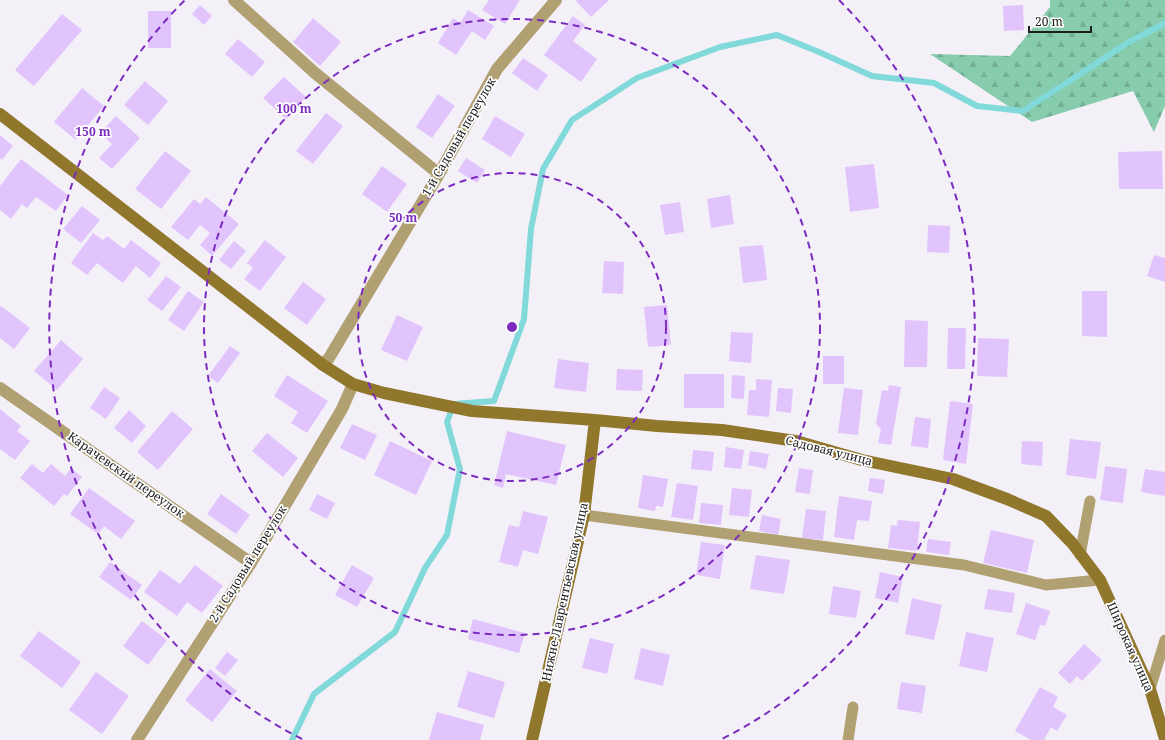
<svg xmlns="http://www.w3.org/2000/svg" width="1165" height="740" font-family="'Noto Serif',serif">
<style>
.forest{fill:url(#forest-firs)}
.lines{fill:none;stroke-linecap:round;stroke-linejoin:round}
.stream{stroke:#81d9da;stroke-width:6}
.building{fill:#e2c4fd}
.lane{stroke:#b0a072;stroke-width:11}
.street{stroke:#b0a072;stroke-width:12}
.secondary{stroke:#90772c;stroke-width:12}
.ring{fill:none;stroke:#7b2cbf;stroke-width:2;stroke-dasharray:7 5}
.labels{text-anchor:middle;stroke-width:3.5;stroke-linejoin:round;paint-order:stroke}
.street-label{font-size:12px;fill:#1d1c1e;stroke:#fff}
.centre{fill:#7b2cbf;stroke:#fff;stroke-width:2}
.ring-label{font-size:12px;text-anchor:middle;font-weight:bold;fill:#7b2cbf;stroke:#fff;stroke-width:3.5;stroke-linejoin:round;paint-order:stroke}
</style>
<defs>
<pattern id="forest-firs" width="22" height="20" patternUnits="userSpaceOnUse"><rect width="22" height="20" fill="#87ccac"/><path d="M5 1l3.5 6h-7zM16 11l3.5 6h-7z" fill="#74af94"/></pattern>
</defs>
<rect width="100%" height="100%" fill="#f4f0f8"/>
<path class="forest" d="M1050 0H1165V106L1154 132 1133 91 1032 122 930 54 1010 56 1050 7Z"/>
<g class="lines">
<path class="stream" d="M292 740 314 694 395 632 425 568 447 535 460 469 447 422 454 404 494 401 524 319 531 229 543 169 572 120 637 78 720 47 777 35 819 52 872 76 934 83 977 106 1023 111 1129 42 1165 23"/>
</g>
<path class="building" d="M489 0H520L505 24 482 10Z
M577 0H609L591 17 576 1Z
M200 5 212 16 204 25 192 14Z
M1023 5 1024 30 1004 31 1003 6Z
M468 10 494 26 485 40 472 31 456 55 438 43 453 18 460 23Z
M148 11H171V48H148Z
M62 14 82 30 34 86 15 70Z
M573 16 585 25 573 41 597 59 581 82 544 55Z
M313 18 341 42 320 66 293 42Z
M238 39 265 62 252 77 225 54Z
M523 58 548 75 537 91 512 73Z
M284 77 306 97 286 119 263 98Z
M145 81 168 101 148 125 124 105Z
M82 88 104 106 76 140 54 122Z
M438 94 455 106 432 138 416 127Z
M326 113 343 126 313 164 296 151Z
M116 116 140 138 112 169 99 158 112 144 100 133Z
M495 116 525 134 511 157 482 139Z
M0 135 13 146 2 160 0 158Z
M165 151 191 171 161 209 135 189Z
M1162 151 1163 189H1119L1118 152Z
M466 158 485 170 477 183 458 171Z
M21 159 68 195 56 211 36 197 27 208 22 204 11 219 0 210V186Z
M874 164 879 208 850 212 845 167Z
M382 166 407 184 387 212 362 194Z
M730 195 734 224 711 228 707 199Z
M206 197 239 224 212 256 200 245 210 233 200 225 188 240 171 227 194 199 200 204Z
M680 202 684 232 665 235 660 205Z
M82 206 100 220 81 243 63 229Z
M928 225 950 226 949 253 927 252Z
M93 233 103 240 107 236 124 249 131 240 161 263 150 278 136 266 123 283 97 263 87 275 71 263Z
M265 240 286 257 260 291 244 279 253 268 247 263Z
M234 241 246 251 231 269 219 260Z
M763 245 767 280 743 283 739 247Z
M1154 255 1165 258V282L1147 276Z
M604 261 624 262 623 294 602 293Z
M166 276 181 287 162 311 147 300Z
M303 282 326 299 307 325 284 308Z
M188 291 204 302 184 331 168 320Z
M1082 291H1107V337L1082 336Z
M667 305 671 345 648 347 644 307Z
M1 306 30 328 14 349 0 338V307Z
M397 315 423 327 407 361 381 350Z
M905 320 928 321 927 367H904Z
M948 328H966L965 369H947Z
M731 332 753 333 751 363 729 361Z
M978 338 1009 339 1007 377 977 376Z
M61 340 83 359 57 390 34 371Z
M230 346 240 353 218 383 208 376Z
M823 356H844V384H823Z
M558 359 589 363 586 392 554 388Z
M617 369 643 370 642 391 616 390Z
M684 374H724V408H684Z
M287 375 328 401 307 433 291 423 298 412 274 396Z
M732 375 745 376 744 399 731 398Z
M756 379 772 380 769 417 747 415 749 390H756Z
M889 385 901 387 891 445 878 443 881 428 878 427 876 423 882 390 888 391Z
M104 387 120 398 106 419 90 408Z
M778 388 793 389 791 413 776 411Z
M844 388 863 390 858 435 838 433Z
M950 401 973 404 966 464 943 460Z
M0 409 21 426 17 431 30 441 15 460 0 449Z
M129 410 146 426 132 443 114 428Z
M172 411 193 429 158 470 137 452Z
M915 417 931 419 928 448 911 446Z
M352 424 377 435 365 460 340 448Z
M507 431 566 445 556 485 506 474 503 488 494 485Z
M267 433 298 458 283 477 252 451Z
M1070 439 1101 442 1096 479 1066 475Z
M390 441 432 461 416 495 374 475Z
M1022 441 1043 442 1042 466 1021 464Z
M726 447 744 450 741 469 724 467Z
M693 450 714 452 712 471 691 469Z
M750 451 769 454 766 469 748 465Z
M32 464 43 473 51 464 65 476 71 468 82 477 67 496 64 494 54 506 20 478Z
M1105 466 1127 469 1123 503 1100 500Z
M799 468 813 470 810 494 795 492Z
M1145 469 1165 472V496L1141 492Z
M643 475 668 479 663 507 656 506 655 511 638 508Z
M870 478 885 480 883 494 868 491Z
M677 483 698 486 693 520 671 517Z
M89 488 135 521 121 539 104 526 98 534 70 514Z
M732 488 752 490 749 517 729 515Z
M221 494 250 515 236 534 207 514Z
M317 494 335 503 327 519 309 510Z
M839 496 872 501 869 521 857 520 854 540 834 537Z
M701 503 723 505 721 525 699 523Z
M806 509 826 511 823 540 802 538Z
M523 511 548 517 538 554 523 550 518 567 499 562 509 525 519 527Z
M762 515 781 519 778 535 759 531Z
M898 520 920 522 917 551 888 548 891 525 897 526Z
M991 530 1034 540 1027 573 983 563Z
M928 539 951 542 949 555 926 552Z
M701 542 725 545 720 579 696 575Z
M756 555 790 560 784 594 750 589Z
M110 562 142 585 131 600 99 577Z
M195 565 223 586 202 613 187 602 177 616 144 592 160 570 180 584Z
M352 565 374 578 357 607 335 595Z
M880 572 903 577 898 603 875 598Z
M833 586 861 591 856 618 829 614Z
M988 589 1015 593 1012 613 984 609Z
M912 598 942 605 934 640 905 634Z
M1026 603 1050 611 1045 626 1040 625 1035 640 1016 634Z
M473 619 525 633 519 653 468 639Z
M142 621 167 640 148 665 123 646Z
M39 631 81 662 62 688 20 656Z
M966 632 994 638 987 672 959 666Z
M590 638 614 644 607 674 582 668Z
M1084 644 1102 660 1082 681 1077 676 1070 684 1058 673Z
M641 648 670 655 663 686 634 679Z
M227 652 238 660 225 676 215 668Z
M210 669 237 691 212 722 185 700Z
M468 671 505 682 494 718 457 707Z
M96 672 129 696 102 734 69 710Z
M901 682 926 686 922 713 897 709Z
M1040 687 1058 697 1053 707 1067 715 1057 731 1051 727 1044 740H1031L1015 731Z
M437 712 484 725 480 740H429Z"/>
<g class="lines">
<path class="lane" d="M584 515 964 565 1046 585 1100 580
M1080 555 1090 501
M1150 689 1165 640
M848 740 853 707"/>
<path class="street" d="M234 0 315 73 439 174
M323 365 329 358 439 174 497 69 556 0
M0 388 251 563
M137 740 251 563 342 409 353 384"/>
<path class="secondary" d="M0 114 323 365 353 384 384 393 472 411 595 420 657 426 722 430 796 441 862 460 953 479 1007 499 1046 516 1072 543 1100 580 1150 689 1165 739
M532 740 584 515 595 420"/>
</g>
<g class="ring">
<circle cx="512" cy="327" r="154"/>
<circle cx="512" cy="327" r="308"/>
<path d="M302 739A462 462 0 0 1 185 0M839 0A462 462 0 0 1 722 739"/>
</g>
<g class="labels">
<g class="street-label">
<text transform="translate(459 137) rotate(-60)" y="4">1-й Садовый переулок</text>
<text transform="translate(829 451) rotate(14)" y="4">Садовая улица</text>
<text transform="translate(126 475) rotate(35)" y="4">Карачевский переулок</text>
<text transform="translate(248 564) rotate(-58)" y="4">2-й Садовый переулок</text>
<text transform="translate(565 592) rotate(-78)" y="4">Нижне-Лаврентьевская улица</text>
<text transform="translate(1130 647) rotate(66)" y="4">Широкая улица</text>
</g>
</g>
<circle cx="512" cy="327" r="6" class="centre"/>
<g class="ring-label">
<text x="294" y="113">100 m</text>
<text x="93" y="136">150 m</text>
<text x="403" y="222">50 m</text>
</g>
<path d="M1029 26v6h62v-6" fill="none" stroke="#1d1c1e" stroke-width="2"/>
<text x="1035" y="26" font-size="12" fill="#1d1c1e" stroke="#ffffff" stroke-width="3" paint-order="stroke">20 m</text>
</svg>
